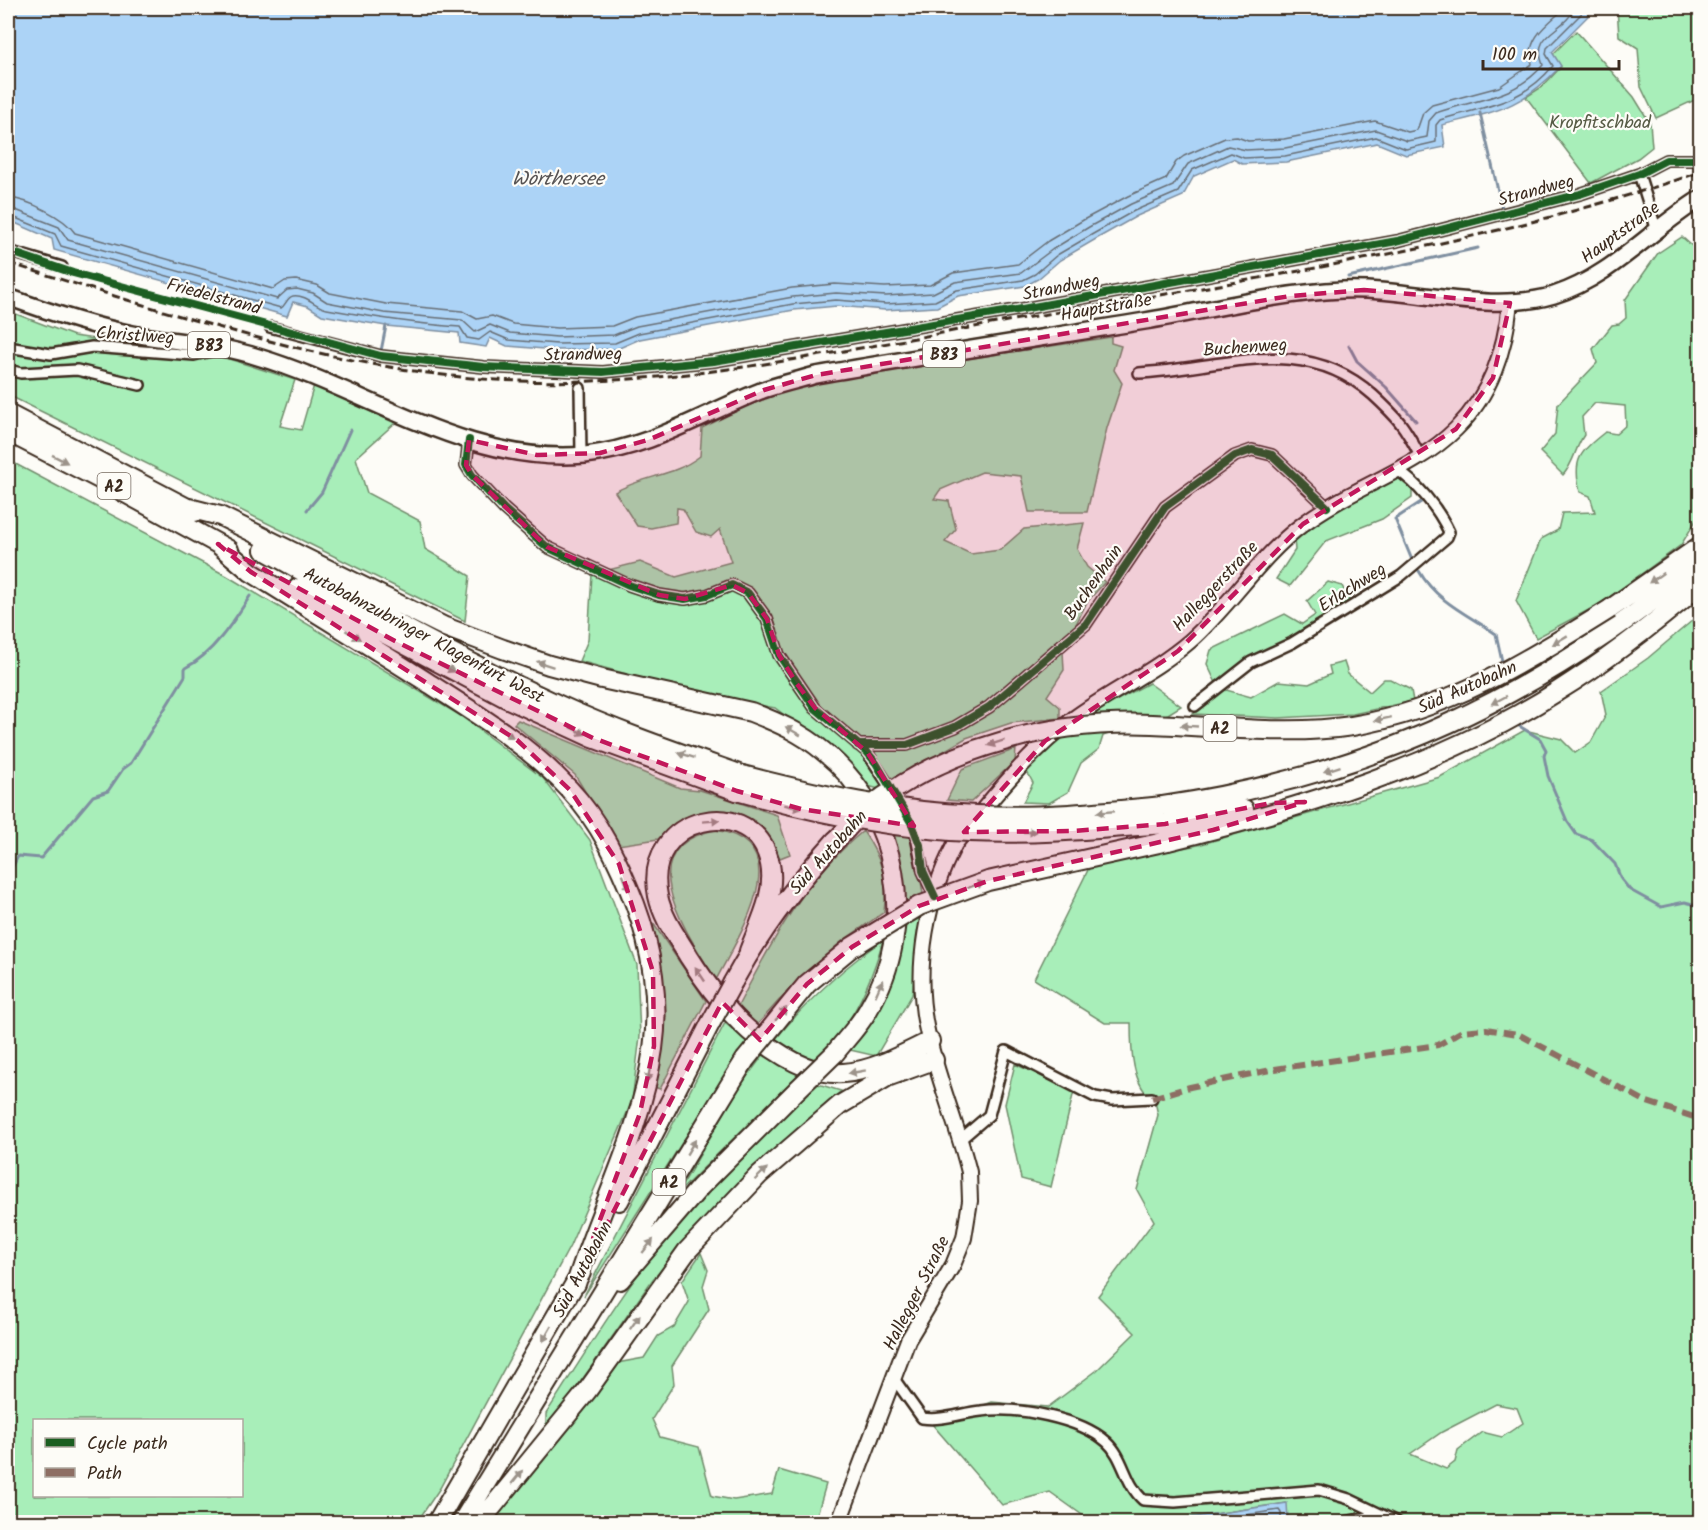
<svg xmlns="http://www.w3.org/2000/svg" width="1708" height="1530" font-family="Kalam,sans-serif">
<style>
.green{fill:#a8eeb9;stroke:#728c6c;stroke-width:1.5;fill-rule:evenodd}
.water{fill:#acd3f6;stroke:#7f8fa0;stroke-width:1.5}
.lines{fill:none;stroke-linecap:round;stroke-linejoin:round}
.shore{stroke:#686e74;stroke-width:1.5}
.stream{stroke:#7f8fa0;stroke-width:3}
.minor-tunnel{stroke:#d6d2cc;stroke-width:9;stroke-dasharray:9 4.5;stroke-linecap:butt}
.minor-casing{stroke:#3b2a1e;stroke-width:14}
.secondary-casing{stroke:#3b2a1e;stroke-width:18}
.primary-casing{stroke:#3b2a1e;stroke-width:20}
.motorway-casing{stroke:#3b2a1e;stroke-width:22}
.minor{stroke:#fdfcf7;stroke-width:9}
.secondary{stroke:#fdfcf7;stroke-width:14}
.primary{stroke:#fdfcf7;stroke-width:15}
.motorway{stroke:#fdfcf7;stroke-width:18}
.rail{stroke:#3b2a1e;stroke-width:3;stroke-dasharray:9 4.5;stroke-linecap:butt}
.motorway-bridge-casing{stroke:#3b2a1e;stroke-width:22;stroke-linecap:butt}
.motorway-bridge{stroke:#fdfcf7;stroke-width:18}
.quiet{stroke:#8d6e63;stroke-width:6;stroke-dasharray:12 6;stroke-linecap:butt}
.cycleway-casing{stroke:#fdfcf7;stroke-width:11}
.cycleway{stroke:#1b5e20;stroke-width:8}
.oneway{fill:#9c938a}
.marked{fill:#c2185b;fill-opacity:0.2;stroke:#c2185b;stroke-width:4.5;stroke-dasharray:12 8;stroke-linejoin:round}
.labels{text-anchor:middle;stroke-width:4.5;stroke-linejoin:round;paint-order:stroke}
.shield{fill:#fdfcf7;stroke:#75695f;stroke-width:1.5}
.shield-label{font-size:16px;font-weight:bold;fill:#3b2a1e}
.park-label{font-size:18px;fill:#565b45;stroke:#fdfcf7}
.street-label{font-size:18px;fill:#3b2a1e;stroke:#fdfcf7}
.water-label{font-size:20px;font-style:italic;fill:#575454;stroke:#fdfcf7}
</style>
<rect width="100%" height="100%" fill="#fdfcf7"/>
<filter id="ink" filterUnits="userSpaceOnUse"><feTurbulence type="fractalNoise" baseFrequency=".0167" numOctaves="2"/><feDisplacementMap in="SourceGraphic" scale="12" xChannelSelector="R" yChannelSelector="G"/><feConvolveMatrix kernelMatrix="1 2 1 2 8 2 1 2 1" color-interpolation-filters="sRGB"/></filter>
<g filter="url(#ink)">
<path class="green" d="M1617 8H1700V94L1695 100 1656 118 1641 87 1638 48 1619 36Z
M1576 31 1634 97 1650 123 1652 147 1638 158 1591 183 1526 97 1542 87 1561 67 1553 54Z
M1682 237 1700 253V514L1681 545 1600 604 1536 638 1516 601 1541 539 1558 530 1562 513 1595 512 1590 496 1580 492C1572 459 1580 452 1605 432L1616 434 1626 425 1625 406 1595 403 1582 417 1584 435C1575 448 1574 463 1563 475L1540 452 1555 434 1558 404 1597 363 1593 349 1612 325 1619 324 1626 318 1625 300 1658 253Z
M8 311 74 336 226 358 295 380 280 426 301 430 314 385 395 423 356 458 367 493 420 521 425 549 470 576 465 621 8 395Z
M1111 337V343L1121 346 1114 370 1122 383 1107 428 1087 512H1029L1021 476 982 472 940 490 934 499 949 501 956 529 945 542 971 554 1000 550 1024 529 1084 523 1077 549 1087 567 1105 582 1087 602 1063 651 1064 670 1047 696 1060 707V718L1011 723 966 738 879 789 864 785 848 763 775 708 704 695 579 661 588 640 592 574 640 562 676 577 731 562 720 529 711 537 696 532 683 509 677 508 676 523 651 528 637 526 615 492C644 475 673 477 700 456L702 428 761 399 821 381Z
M8 460 227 576 461 716 543 778 590 840 637 965 640 1036 632 1101 570 1246 440 1488 417 1522H8ZM34 1420H242V1496H34Z
M1399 479 1412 488V498L1382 519 1326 541 1290 586 1276 579 1295 550 1294 539C1319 518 1366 481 1399 479Z
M1328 582 1342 586 1350 602 1217 685 1207 664 1211 650 1285 614 1302 624 1315 615 1307 601Z
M1700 614V1522H1282L1288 1519 1286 1503 1161 1522H1092L1050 1492 1002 1505 932 1424 992 1402 1048 1407 1096 1371 1135 1333 1098 1296 1154 1221 1137 1190 1158 1115 1155 1101C1131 1086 1131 1048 1131 1023H1105L1034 979 1090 866 1198 845 1440 777 1525 730 1561 739 1575 753 1591 742 1606 715 1601 691 1648 658ZM1496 1404 1517 1408 1523 1423 1502 1437 1482 1432 1458 1450 1455 1462 1446 1469 1410 1454 1442 1432Z
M1344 662 1348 674 1370 692 1384 679H1390L1411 690 1413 701 1353 714 1278 718 1193 714 1223 689 1251 697 1279 681 1309 684 1331 674 1329 666Z
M1149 683 1181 706 1168 714 1103 736 1099 749 1081 763 1068 792 1049 803 1023 802 1033 783 1025 768 1089 715Z
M518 720 680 788 700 790 777 815 790 854 780 858 760 825 714 811 682 818 658 839 618 845 575 775 514 724Z
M1016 749 1015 761 971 802 947 800 962 769Z
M715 830C801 843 738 937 716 980 689 936 625 848 715 830Z
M863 831C882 859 888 878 884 912L841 942 800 977 757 1025 738 1006C773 939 804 880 863 831Z
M890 835 914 837 923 894 902 904Z
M922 917 912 995 876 1056 850 1050 884 999 903 927Z
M653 923 706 1001 660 1089 654 1087 660 970Z
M883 940C871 983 850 1031 814 1060L794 1056 773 1042C806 1002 841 969 883 940Z
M725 1023 747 1041 584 1296Z
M764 1054 799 1074 677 1194 740 1086Z
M1015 1064 1074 1091 1051 1187 1021 1179 1005 1104Z
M818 1084 841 1091 755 1166 653 1279 553 1421 546 1424V1414C587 1350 627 1285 675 1225 717 1173 768 1128 818 1084Z
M701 1253 708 1270 703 1286 709 1309 672 1366 674 1384 652 1419 660 1437 699 1447 712 1496 734 1500 772 1494 779 1470 826 1484 815 1522H492L617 1363 644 1358 658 1336 674 1327 689 1302 682 1281Z"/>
<path class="water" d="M8 8H1589L1588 16 1552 52 1561 66C1520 109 1498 111 1442 125L1445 147 1406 155 1377 143 1286 162 1242 164 1233 159 1194 176 1183 196 1137 216 1096 239 1060 260 1038 279 1025 286 958 296 937 307 885 310 837 306 794 310 640 339 617 349 557 350 507 346 490 338 486 347 460 343 459 333 386 326 322 315 308 306 293 302 287 316 54 250 52 239 8 220Z
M1287 1503 1288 1520 1282 1522H1161Z"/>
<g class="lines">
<path class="shore" d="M8 198C27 199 64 217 75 233L273 289 285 281 296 280 317 285 330 293 386 304 462 311 477 319 492 316 513 324 557 328 612 326 635 317 792 288 835 284 885 287 930 285 953 273 1018 264 1048 241 1085 219 1128 196 1166 179 1176 162 1184 156 1225 138 1237 137 1248 141 1284 139 1375 121 1408 132 1417 130 1423 113 1432 105 1499 87 1532 64C1525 38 1548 24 1565 8
M8 207 59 227 68 240 277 299 287 290 297 289 313 293 327 302 384 313 462 320 475 332 490 325 510 333 557 337 614 335 637 326 793 297 836 293 886 296 933 293 955 282 1021 273 1053 249 1089 227 1131 204 1173 186 1188 164 1228 146 1246 150 1285 148 1376 130 1407 141 1427 137 1429 121 1436 113C1475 99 1515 99 1543 65 1530 33 1564 32 1575 8
M8 215 55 234 61 246 281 308C286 305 287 297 293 296 306 294 316 307 327 309 371 317 415 324 460 327L467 338 479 340 490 332 509 340 557 344 615 343 639 333 793 304 836 300 886 304 935 301 957 290 1023 280 1035 274 1057 255 1093 234 1134 211 1178 192 1192 170 1231 153 1244 158 1285 156 1376 137 1406 149 1436 142V125L1440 120C1484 106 1521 105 1553 66L1546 54 1547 48 1581 14 1583 8
M1200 1522 1279 1510 1281 1513V1522"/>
<path class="stream" d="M1480 113 1502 208
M1348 277 1478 248
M1349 346 1357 361 1386 387 1416 421
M381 351 386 326
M307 510 322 492 350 430
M1412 560 1395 519 1421 502
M1419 571C1437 602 1467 614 1496 634L1503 666
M1516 724 1540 739 1546 750 1544 756 1548 776 1567 821 1576 834 1592 840 1615 864 1621 879 1630 890 1661 907 1685 902 1700 906
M8 876 18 856 41 858 93 796 108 791 123 769 131 763 185 676V668C212 655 234 621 250 596"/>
<path class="minor-tunnel" d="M579 371 580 388"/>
<g class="minor-casing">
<path id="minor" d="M1639 174 1657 231
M8 251 62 267
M270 327 381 356 484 367 603 372 714 361 1022 309 1397 241 1580 194 1639 174 1666 160H1700
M8 347 51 354 92 347 194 355 216 350
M8 370 21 373 77 370 140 385
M1139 373C1222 369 1302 332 1373 395 1398 418 1404 425 1420 456
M580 388 581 455
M469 440 466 465 472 475 504 509 547 547 629 585 659 595 685 599 707 595 732 585 748 593 767 619 779 655 815 708 867 752 893 792
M1195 706 1251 662 1292 643 1401 576 1447 537 1449 532C1438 508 1417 483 1396 469
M858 745H907L955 727 989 707 1086 624 1165 507 1235 456 1252 450 1272 455 1327 507
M914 827 923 871 935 897
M961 1139 989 1115 1006 1051 1095 1097 1112 1100 1152 1098
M895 1380 922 1418C943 1421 961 1413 981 1411 1016 1406 1080 1418 1107 1442 1124 1457 1125 1484 1143 1500L1175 1502 1319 1490 1349 1499 1397 1522
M1345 1522 1378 1515"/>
</g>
<g class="secondary-casing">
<path id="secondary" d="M839 1522 908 1340 953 1265 964 1238 970 1201 969 1172C957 1123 936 1076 926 1026 914 966 927 897 955 844 991 799 1028 753 1073 719 1111 691 1154 672 1190 641 1231 605 1259 557 1303 524 1350 488 1415 470 1456 429 1491 394 1505 351 1510 303"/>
</g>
<g class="primary-casing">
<path id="primary" d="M8 297C49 312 90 326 133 334 175 342 217 344 258 357 366 389 468 466 585 455 650 448 704 413 763 390 780 384 798 380 816 375 925 356 1035 339 1145 321 1210 310 1276 293 1342 290 1411 287 1487 315 1554 295 1611 277 1651 229 1700 199"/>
</g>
<g class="motorway-casing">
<path id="motorway" d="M8 414 195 512
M8 432 107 483 229 550
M185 507 220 516 445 627 503 649 549 665 602 679 751 712C777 722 802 733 823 751 899 812 919 926 868 1010 859 1026 846 1039 835 1053
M218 544 251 572C310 609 369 645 427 682 477 714 528 745 569 789 600 822 619 863 635 904 652 949 660 1001 653 1049 641 1132 601 1205 576 1284
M264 550C361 604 457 659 559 705 618 732 680 753 742 775
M298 588 506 698 593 738 737 791
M1610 609 1700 546
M1163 806C1371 775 1539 697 1700 563
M1165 824 1244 809
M1168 841C1299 809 1444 764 1558 691 1608 660 1655 623 1700 585
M749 951C759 924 776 894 770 864 756 792 641 813 658 896 663 919 677 937 689 957 708 987 731 1017 759 1039 827 1091 859 1077 930 1041
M733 982C761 930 796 884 835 841
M619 1201 710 1024
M620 1280 700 1187 798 1089
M437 1522 581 1273
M462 1522 745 1060
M480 1522 587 1391 687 1251 759 1175 840 1105 887 1077 934 1060"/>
</g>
<use href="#minor" class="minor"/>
<use href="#secondary" class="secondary"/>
<use href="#primary" class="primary"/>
<use href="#motorway" class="motorway"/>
<path class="rail" d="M8 263C159 309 312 363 471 378 658 395 846 349 1030 317 1255 278 1484 247 1700 172"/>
<g class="motorway-bridge-casing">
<path id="motorway-bridge" d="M742 775C819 795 896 812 976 815 1038 818 1101 812 1163 806
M737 791C812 812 891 829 970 832 1035 835 1100 829 1165 824
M835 841C846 831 855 818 867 809 946 746 1054 720 1152 724 1218 726 1286 736 1352 726 1448 710 1529 660 1610 609
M710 1024 733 982
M745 1060 807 984 852 947 919 906 988 881 1168 841
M798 1089 835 1053"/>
</g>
<use href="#motorway-bridge" class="motorway-bridge"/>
<path class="quiet" d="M1152 1098 1190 1087 1275 1069 1438 1045 1462 1031 1486 1029 1518 1034 1647 1102 1700 1119"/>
<g class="cycleway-casing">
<path id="cycleway" d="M8 251 73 273 381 356 484 367 603 372 714 361 1022 309 1397 241 1580 194 1639 174 1666 160H1700
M469 440 466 465 472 475 504 509 547 547 629 585 659 595 685 599 707 595 732 585 748 593 767 619 779 655 815 708 867 752 876 763 912 824 920 845 923 871 935 897
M858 745H907L955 727 989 707 1086 624 1165 507 1235 456 1252 450 1272 455 1327 507"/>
</g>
<use href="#cycleway" class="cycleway"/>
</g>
<defs><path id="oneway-solid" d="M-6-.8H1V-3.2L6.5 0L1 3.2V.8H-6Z" transform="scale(1.5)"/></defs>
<g class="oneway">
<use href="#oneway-solid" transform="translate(60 459) rotate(27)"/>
<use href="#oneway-solid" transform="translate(1656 578) rotate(145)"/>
<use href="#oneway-solid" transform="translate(353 635) rotate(32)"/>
<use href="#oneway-solid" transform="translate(1560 640) rotate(149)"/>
<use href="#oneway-solid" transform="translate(545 664) rotate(-162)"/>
<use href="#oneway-solid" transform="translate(447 668) rotate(27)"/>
<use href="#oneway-solid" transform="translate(1499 700) rotate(152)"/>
<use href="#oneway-solid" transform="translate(1383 719) rotate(168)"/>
<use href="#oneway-solid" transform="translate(1189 726) rotate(-177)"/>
<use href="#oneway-solid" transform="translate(578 731) rotate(25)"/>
<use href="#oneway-solid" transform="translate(793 731) rotate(-150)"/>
<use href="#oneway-solid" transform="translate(506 733) rotate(33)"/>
<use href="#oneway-solid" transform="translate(996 743) rotate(162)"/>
<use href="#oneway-solid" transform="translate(686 755) rotate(-161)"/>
<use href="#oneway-solid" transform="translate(1332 769) rotate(162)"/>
<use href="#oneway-solid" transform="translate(793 807) rotate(15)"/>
<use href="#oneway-solid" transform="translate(1105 812) rotate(175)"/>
<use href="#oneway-solid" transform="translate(711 821) rotate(-4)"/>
<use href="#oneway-solid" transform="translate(1028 832)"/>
<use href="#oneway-solid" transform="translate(626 883) rotate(69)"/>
<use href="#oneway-solid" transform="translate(976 885) rotate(-20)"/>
<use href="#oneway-solid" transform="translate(700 974) rotate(-124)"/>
<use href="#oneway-solid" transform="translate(879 988) rotate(-66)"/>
<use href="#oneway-solid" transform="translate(781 1014) rotate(-49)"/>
<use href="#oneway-solid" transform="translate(857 1072) rotate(170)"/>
<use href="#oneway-solid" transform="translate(649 1073) rotate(100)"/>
<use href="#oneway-solid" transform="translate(691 1147) rotate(-59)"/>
<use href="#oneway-solid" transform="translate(761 1174) rotate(-44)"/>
<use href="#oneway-solid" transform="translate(648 1246) rotate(-51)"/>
<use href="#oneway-solid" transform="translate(635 1322) rotate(-55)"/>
<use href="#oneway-solid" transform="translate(547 1334) rotate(120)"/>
<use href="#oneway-solid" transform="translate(517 1477) rotate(-51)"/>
</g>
</g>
<path class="marked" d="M1364 290 1510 303 1493 378 1456 429 1303 524 1178 651 1045 741 964 832 1072 831 1165 824 1271 803 1305 802 1213 830 988 881 919 906 852 947 807 984 760 1040 722 1002 576 1284 640 1113 654 1046 653 972 619 864 570 790 517 740 251 572 218 544 395 641 593 738 737 791 801 809 914 826 867 752 815 708 797 684 779 655 767 619 748 593 732 585 685 599 659 595 547 547 472 475 466 465 469 440 537 455 600 453 648 440 764 390 816 375 1290 296Z"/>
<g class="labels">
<g class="shield">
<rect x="188" y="332" width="42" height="26" rx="4.5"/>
<rect x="923" y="341" width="42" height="26" rx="4.5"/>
<rect x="97.5" y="473" width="33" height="26" rx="4.5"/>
<rect x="1203.5" y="715" width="33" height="26" rx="4.5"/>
<rect x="652.5" y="1169" width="33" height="26" rx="4.5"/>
</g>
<g class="shield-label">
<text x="209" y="351">B83</text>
<text x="944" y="360">B83</text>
<text x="114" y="492">A2</text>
<text x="1220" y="734">A2</text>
<text x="669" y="1188">A2</text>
</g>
<g class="park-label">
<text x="1600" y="128">Kropfitschbad</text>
</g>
<g class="street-label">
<text transform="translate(1536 190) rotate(-15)" y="6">Strandweg</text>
<text transform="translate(1620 232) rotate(-36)" y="6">Hauptstraße</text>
<text transform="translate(1061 287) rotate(-11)" y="6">Strandweg</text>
<text transform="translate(214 296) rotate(15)" y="6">Friedelstrand</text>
<text transform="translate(1106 307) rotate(-10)" y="6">Hauptstraße</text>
<text transform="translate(135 335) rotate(4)" y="6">Christlweg</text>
<text transform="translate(1245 347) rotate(-4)" y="6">Buchenweg</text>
<text transform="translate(583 354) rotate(-1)" y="6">Strandweg</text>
<text transform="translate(1093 582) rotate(-55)" y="6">Buchenhain</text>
<text transform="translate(1215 586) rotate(-47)" y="6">Halleggerstraße</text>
<text transform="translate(1352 587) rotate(-32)" y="6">Erlachweg</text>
<text transform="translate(424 635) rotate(28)" y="6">Autobahnzubringer Klagenfurt West</text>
<text transform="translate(1467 687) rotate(-24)" y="6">Süd Autobahn</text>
<text transform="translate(828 852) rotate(-48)" y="6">Süd Autobahn</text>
<text transform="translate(582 1269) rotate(-62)" y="6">Süd Autobahn</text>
<text transform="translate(916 1293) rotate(-63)" y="6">Hallegger Straße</text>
</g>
<g class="water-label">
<text x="558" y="185">Wörthersee</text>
</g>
</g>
<rect width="1708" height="1530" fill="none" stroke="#fdfcf7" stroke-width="30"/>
<rect x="15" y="15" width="1678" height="1500" fill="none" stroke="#3b2a1e" stroke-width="2" filter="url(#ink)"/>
<rect x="33" y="1419" width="210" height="78" fill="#fdfcf7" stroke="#afa8a0" stroke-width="1.5"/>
<rect x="45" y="1438" width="30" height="9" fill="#1b5e20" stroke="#afa8a0" stroke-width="1.5"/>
<text x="87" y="1449" font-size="18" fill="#3b2a1e">Cycle path</text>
<rect x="45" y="1468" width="30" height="9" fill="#8d6e63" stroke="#afa8a0" stroke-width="1.5"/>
<text x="87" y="1479" font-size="18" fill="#3b2a1e">Path</text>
<path d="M1483 60v9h136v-9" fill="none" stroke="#3b2a1e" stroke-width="3"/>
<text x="1492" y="60" font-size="18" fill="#3b2a1e" stroke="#fdfcf7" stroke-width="4.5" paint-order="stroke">100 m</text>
</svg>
